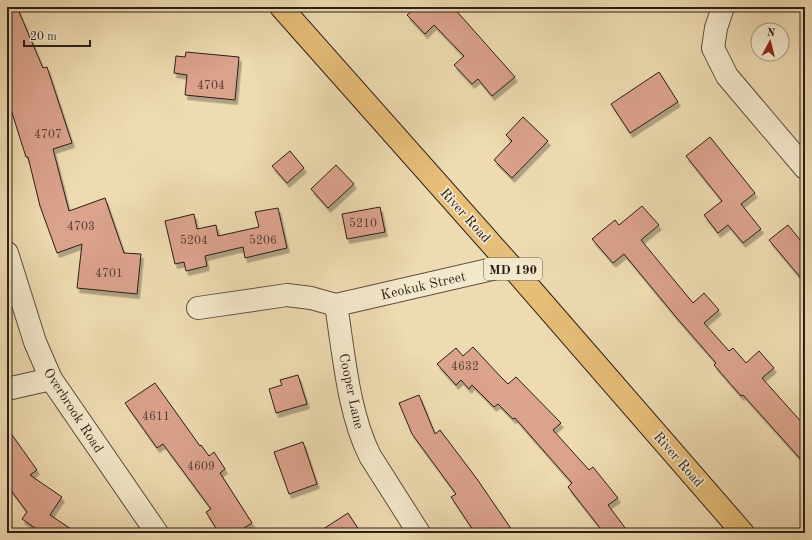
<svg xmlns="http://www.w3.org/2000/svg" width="812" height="540" font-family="'Old Standard TT',serif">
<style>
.building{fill:#dba28c;stroke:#2b1e19;filter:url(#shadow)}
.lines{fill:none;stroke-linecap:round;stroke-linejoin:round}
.minor-casing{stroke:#5c4d3f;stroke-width:24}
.major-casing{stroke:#2b1e19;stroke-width:24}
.minor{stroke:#f4e8cc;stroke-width:22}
.major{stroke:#e7be78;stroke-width:22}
.labels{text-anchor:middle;stroke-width:3.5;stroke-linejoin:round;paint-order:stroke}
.number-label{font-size:12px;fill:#573f36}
.shield{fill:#f4e8cc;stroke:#675b4f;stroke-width:1}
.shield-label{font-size:13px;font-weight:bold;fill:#2b1e19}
.street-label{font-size:14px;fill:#2b1e19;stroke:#f4e8cc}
</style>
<defs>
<filter id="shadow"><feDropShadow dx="2.5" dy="4.5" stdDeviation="0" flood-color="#0004"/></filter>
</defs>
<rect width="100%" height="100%" fill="#eedbb1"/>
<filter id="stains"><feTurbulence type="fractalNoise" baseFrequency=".005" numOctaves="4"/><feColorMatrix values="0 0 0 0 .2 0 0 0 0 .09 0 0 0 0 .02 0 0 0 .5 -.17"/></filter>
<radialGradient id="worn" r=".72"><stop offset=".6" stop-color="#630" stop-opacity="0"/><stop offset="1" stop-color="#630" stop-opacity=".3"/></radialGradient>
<path class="building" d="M7 7H17L43 68 47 67 72 143 53 149 69 211 105 198 124 253 141 254 137 294 77 288 82 244 57 253 40 206 28 157H26L7 97Z
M416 7H453L515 77 492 96 478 79 472 84 454 65 464 56 434 25 425 34 407 15Z
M186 52 239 57 235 100 185 95 187 75 174 73 176 56 185 57Z
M659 72 678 102 630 133 611 104Z
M523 117 548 141 512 178 494 160 512 141 506 135Z
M710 137 755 193 741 204 761 229 743 243 728 225 718 233 704 215 722 201 686 156Z
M290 151 304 168 287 183 272 166Z
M336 165 354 184 328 208 311 189Z
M642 206 659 225 641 240 693 303 704 293 719 310 704 323 729 351 733 348 746 363 759 351 774 368 762 378 805 426V464L743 395 741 396 714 365 716 363 676 317 624 254 613 263 592 239 615 220 619 225Z
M380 207 385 232 347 239 342 214Z
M278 208 287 248 245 258 243 247 205 256 207 266 186 271 184 262 175 264 165 221 194 214 197 229 216 225 218 236 259 227 255 212Z
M788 225 805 246V283L769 240Z
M473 347 500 376 508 384 516 377 561 423 553 430 589 470 593 467 618 498 608 505 629 533H604L568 487 572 483 515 418 513 419 498 404 494 407 472 385 469 389 461 380 456 385 437 364 456 348 463 356Z
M298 375 307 404 276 413 269 389 282 385 280 380Z
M155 383 200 446 201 445 209 456 214 452 225 469 220 473 252 523 236 533H219L206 512 211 509 163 444 157 448 125 403Z
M419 395 435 434 440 430 477 479 514 533H475L451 497 456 494 412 434 399 403Z
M7 428 37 470 30 475 62 497 50 515 77 533H42L22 519 27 512 7 485Z
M303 442 317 484 289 494 274 452Z
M348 513 361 533H317Z"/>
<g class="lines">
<g class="minor-casing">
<path id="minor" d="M723 7 716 28 713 48 727 76 805 168
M7 253 35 342 51 379 157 533
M336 305C344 354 348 412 370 456L419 533
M198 308 287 295 311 298 336 305 510 265
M7 389 51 379"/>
</g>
<g class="major-casing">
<path id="major" d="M281 7 510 265 743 533"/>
</g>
<use href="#minor" class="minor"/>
<use href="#major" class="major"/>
</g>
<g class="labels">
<g class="number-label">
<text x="211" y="89">4704</text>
<text x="48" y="138">4707</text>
<text x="363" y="227">5210</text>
<text x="81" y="230">4703</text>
<text x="194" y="244">5204</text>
<text x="263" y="244">5206</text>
<text x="109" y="277">4701</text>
<text x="465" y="370">4632</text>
<text x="156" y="420">4611</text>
<text x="201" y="470">4609</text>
</g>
<rect class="shield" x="484" y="258" width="58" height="22" rx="3"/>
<g class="shield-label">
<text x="513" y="274">MD 190</text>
</g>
<g class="street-label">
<text transform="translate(466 215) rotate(48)" y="5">River Road</text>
<text transform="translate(423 285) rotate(-13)" y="5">Keokuk Street</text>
<text transform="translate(352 391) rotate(78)" y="5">Cooper Lane</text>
<text transform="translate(74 410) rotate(57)" y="5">Overbrook Road</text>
<text transform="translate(679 459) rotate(49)" y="5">River Road</text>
</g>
</g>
<rect width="812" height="540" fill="none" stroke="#eedbb1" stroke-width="24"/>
<rect x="8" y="8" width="796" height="524" fill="none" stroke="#2b1e19" stroke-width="2"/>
<rect x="12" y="12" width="788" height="516" fill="none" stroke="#2b1e19"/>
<g transform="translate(770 42) rotate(7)"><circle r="19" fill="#f4e8cc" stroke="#a49784"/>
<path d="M0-3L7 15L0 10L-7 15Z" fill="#8f2418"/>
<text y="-6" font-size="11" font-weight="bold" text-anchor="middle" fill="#2b1e19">N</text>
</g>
<path d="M24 40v6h66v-6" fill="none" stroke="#2b1e19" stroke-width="2"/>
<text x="30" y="40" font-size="12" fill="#2b1e19" stroke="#f4e8cc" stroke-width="3" paint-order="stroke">20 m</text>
<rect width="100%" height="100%" filter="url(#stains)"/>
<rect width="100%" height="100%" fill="url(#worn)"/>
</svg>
